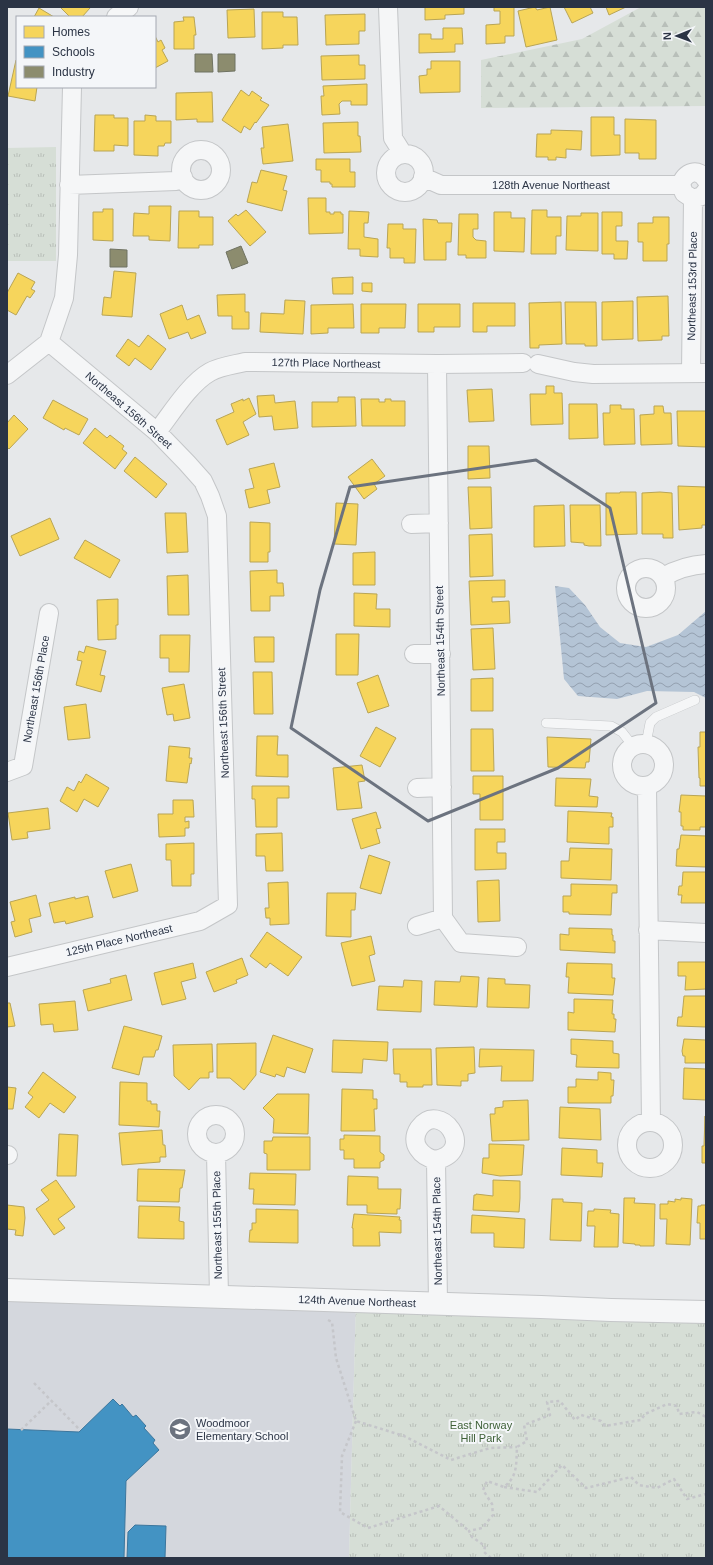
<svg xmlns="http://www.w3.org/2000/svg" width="713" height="1565" font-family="Helvetica,sans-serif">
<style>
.built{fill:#d4d7dd}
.grass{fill:url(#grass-tufts)}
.forest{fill:url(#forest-firs)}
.water{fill:url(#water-waves)}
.homes{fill:#f6d55c;stroke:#b9a555}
.schools{fill:#4393c3;stroke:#3c769d}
.industry{fill:#8c8c6e;stroke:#6f7262}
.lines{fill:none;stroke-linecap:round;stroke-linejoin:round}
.service-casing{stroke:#c4c6c8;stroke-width:10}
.minor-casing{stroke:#c4c6c8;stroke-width:20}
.tertiary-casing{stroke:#c4c6c8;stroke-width:24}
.path{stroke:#c5c6ca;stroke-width:2.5;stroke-dasharray:3 3;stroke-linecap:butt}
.service{stroke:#f5f6f7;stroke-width:9}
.minor{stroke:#f5f6f7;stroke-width:18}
.tertiary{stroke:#f5f6f7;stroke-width:22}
.marked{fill:none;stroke:#6c737f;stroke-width:3;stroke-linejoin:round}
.labels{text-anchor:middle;stroke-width:4;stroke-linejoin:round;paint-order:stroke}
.street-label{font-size:11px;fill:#2b3445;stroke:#f4f6f9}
.poi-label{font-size:11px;fill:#2b3445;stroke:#f4f6f9;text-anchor:start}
.park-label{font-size:11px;fill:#3f6138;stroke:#f4f6f9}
</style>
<defs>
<pattern id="grass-tufts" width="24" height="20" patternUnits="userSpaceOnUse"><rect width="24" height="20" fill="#d6ded6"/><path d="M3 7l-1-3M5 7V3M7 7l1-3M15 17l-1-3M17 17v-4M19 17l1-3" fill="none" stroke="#b8bfb9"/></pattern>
<pattern id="forest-firs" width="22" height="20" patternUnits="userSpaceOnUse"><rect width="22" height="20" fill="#d6ded6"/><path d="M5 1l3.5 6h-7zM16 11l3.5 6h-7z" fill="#b8bfb9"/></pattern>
<pattern id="water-waves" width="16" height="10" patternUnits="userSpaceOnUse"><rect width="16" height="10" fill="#b4c4d5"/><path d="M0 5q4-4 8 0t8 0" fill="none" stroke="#93a0af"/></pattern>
</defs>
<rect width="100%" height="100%" fill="#e6e8ea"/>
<path class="built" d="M7 1290 356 1301 349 1558H7Z"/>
<path class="grass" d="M56 147V261H7V148Z
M356 1301 706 1310V1558H349Z"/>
<path class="forest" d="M641 7H706V106L481 108V60L582 39Z"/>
<path class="water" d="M555 586 569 588 585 605 600 627 620 643 646 647 678 635 706 611V698L694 692 647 691 617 699 578 696 564 679Z"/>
<path class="homes" d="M60 7H89L90 8 82 17H70Z
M425 7H464V14L445 15V19L425 20Z
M494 7H514V36H505V43L486 44V25L500 24V11H494Z
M535 7 537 10 550 7 557 40 526 47 518 11Z
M564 7H590L593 13 572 23Z
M606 7H626L609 15Z
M39 8 54 17H34Z
M254 9 255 37 228 38 227 10Z
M262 12H283V17H297L298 45H283V48L262 49Z
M365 14V31H359V44L326 45 325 15Z
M183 17H194L196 35H194V49H174V22L184 21Z
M443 28H462L463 44H455V52L419 53V34H431V39H443Z
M155 36 158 42 161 40 165 48 162 50 168 61 155 68Z
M359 55V65H365V79L322 80 321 56Z
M16 60H17V87H37L35 101 8 96Z
M431 61H460V92L420 93 419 76 427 75V69H431Z
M367 84V105H351V101H342L339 104 340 114 322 115 321 96H324L323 86Z
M241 90 249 96 252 91 262 98 260 100 269 105 256 123 255 122 250 130 244 126 241 133 222 120Z
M212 92 213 122H197V119L176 120V93Z
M95 115H114V118H128V146L114 145V151H94Z
M145 115 156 116V121H171V143H165L164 146H158V156L134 155V121H145Z
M591 117H614V135H620V155L591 156Z
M625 119 656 120V159H639V153H625Z
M358 122V136H360L361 152 324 153 323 123Z
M288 124 293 161 263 164 261 148H264L262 127Z
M551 130 582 131 581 150 566 149V158L556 157V160H548V157H536L537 134H551Z
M316 159H350V172H355V187H332V184H330V182H321V170H316Z
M261 170 287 176 283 190 287 191 282 211 247 202 252 182 257 183Z
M308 198H326V212H330V214H334V212H341V214H343V233L309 234Z
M149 206H171L170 241 149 240V236H133L134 213 149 214Z
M103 209H113V241L93 240V212H103Z
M246 210 266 232 250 246 228 221 236 214 238 216Z
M532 210H547V217H561V236H556V254H531Z
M179 211H199V217H213V245H199V248H178Z
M349 211 369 212 368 223H364V237L378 239V257L360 256V249H348Z
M494 212H511V218H525L524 252 494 251Z
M602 212H622V226H616V241H628L627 259H614V254H602Z
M581 213H598V251L566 250 567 216H581Z
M459 214H478V229H473V237L476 240 486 241V258H466V255H458Z
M653 217H669V244H667V261H643V242H638V223H653Z
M423 219 437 220 438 223H452L451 242H446V260H424Z
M388 224H403V229H416L415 263H404V258H390V248H387Z
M114 271 136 273 132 317 102 315 104 297 111 298Z
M18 273 35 282 31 289 35 291 30 298 27 296 16 315 7 310V293Z
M353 277V294H333L332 278Z
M362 283H372V292L362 291Z
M245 294V312H249V329H232V316H218L217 295Z
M668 296 669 336H662V340L638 341 637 297Z
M285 300 305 301 303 334 260 332 261 313 284 314Z
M633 301V339L602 340V302Z
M561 302 562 344 539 345V348H530L529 303Z
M565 302H596L597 346H585V344H566Z
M473 303H515V326H487V332H473Z
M353 304 354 328H328V333L311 334V305Z
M361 304H406L405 328H379V333H361Z
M418 304H460V327H434V332H418Z
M182 305 187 320 199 315 206 333 191 339 188 332 169 339 160 314Z
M148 335 166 349 151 370 135 358 129 366 116 356 128 339 139 347Z
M546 386H554V393H562L563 424 531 425 530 394H546Z
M492 389 494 421 469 422 467 390Z
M274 395 275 403 295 401 298 428 274 430 272 416 259 417 257 396Z
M338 397H355L356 426 312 427V402H338Z
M249 398 256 414 243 422 249 435 227 445 216 420 234 412 231 404 243 399V401Z
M361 399H379V402H385V399H391V401H405V426H362Z
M53 400 88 419 79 435 65 428 64 430 43 418Z
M569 404H597L598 438 569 439Z
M610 405H621V409H634L635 444 604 445 603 413H610Z
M654 406H663L664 413H671L672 444 641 445 640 415 654 414Z
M677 411H706V447L678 446Z
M14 415 28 429 9 449 7 447V423Z
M95 428 107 438 110 435 124 446 122 449 127 453 115 469 83 443Z
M468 446H489L490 478 468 479Z
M135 457 167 484 156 498 124 471Z
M372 459 385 476 374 484 377 489 364 499 348 477Z
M274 463 280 487 267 490 270 503 249 508 245 490 254 488 249 469Z
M678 486 706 487V525H702V528L679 530Z
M468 487H491L492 528 470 529Z
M620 492H636L637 534 606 535V493H620Z
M660 492 672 493 673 538H663V534H642V493Z
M336 503 358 504 356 545 334 544Z
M564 505 565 546 534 547V506Z
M570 505H600L601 546H589L584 545V543L571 542Z
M165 513H186L188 552 167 553Z
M50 518 59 539 20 556 11 536Z
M250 522 270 523V552H268V562H250Z
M492 534 493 576 470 577 469 535Z
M85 540 120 560 110 578 74 558Z
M375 552V585H353V553Z
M277 570V583H283L284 596H270V611H251L250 571Z
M188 575 189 615H168L167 576Z
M505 580V597H492V602L509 601 510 623 471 625 469 581Z
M354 593 377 594 376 609H390V627L354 626Z
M118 599V625H116V639L98 640 97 600Z
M493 628 495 669 473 670 471 629Z
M336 634H359L358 675H336Z
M160 635H190L189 672H169V658H160Z
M254 637H274V662H255Z
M86 646 106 651 100 675 105 676 101 692 76 685 82 661 77 660 79 651 84 653Z
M253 672H272L273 714H254Z
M378 675 389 706 368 713 357 683Z
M493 678V711H471V679Z
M184 684 190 718 174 721 173 714 167 715 162 688Z
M86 704 90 738 68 740 64 707Z
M376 727 396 738 380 767 360 756Z
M471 729H493L494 771H471Z
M700 732H706V786H700V778H699L698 747H700Z
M257 736H278L277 755H288V777L256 776Z
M547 737 591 739 589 762H586L585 768 548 767Z
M169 746 190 748 189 758H192L191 764 190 763 187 783 166 781Z
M362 765 365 781 358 782 362 808 337 810 333 768Z
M86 774 109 788 98 807 84 799 77 812 60 801 67 787 74 791 79 781 81 783Z
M473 776H503V820H480V794H473Z
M556 778 591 779 589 796 598 797 597 807 555 806Z
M252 786H289V798H277V827H256L255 799H252Z
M681 795 706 796V827H700V830H683V826H681V812H679Z
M173 800H193L194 817H185V822L189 821V828H185V836L159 837 158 814H173Z
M48 808 50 829 27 832 28 838 12 840 8 813Z
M568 811 612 813 611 817H613V827H609V844L567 842Z
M376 812 381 828 376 829 380 843 361 849 352 819Z
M475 829H505V842H497V853H506V869L475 870Z
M282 833 283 871H266L265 856H256V834Z
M681 835 706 836V867L676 866 677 849H679Z
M194 843V874H191V886H172L171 860H166V844Z
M570 848 612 849 611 880 561 878V861H569Z
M369 855 390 862 381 894 360 888Z
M131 864 138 891 113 898 105 871Z
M683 872H706V903H681L682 895H678L679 886H682Z
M499 880 500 921 478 922 477 881Z
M288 882 289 924 270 925V918H266L265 908H269L268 883Z
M571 884 617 885V893H612L611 915 569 914V912H563V896H571Z
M327 893H356L355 910H351V937L326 936Z
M36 895 41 916 29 919 32 932 15 937 11 922 15 921 10 902Z
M88 896 93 917 66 924 65 921 54 923 49 903 75 897V899Z
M569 928 612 929V935H613V941H615V953L560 950V934L569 935Z
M267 932 302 957 288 976 270 963 266 968 250 956Z
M371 936 375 954 369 956 375 981 352 986 341 943Z
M242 958 248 975 236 980 237 983 214 992 206 972Z
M678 962H706V989L685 990 686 976H678Z
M193 963 196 978 181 982 186 999 162 1005 154 973Z
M567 963 612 964V978H615L613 995 568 993 569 977H566Z
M126 975 132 1000 88 1011 83 990 111 983 110 979Z
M461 976 479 977 477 1007 434 1005 435 981 460 982Z
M488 978 505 979V984L530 985 529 1008 487 1007Z
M404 980 422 981 421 1012 377 1010 379 986 403 987Z
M684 996H706V1027L677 1026 678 1017H682Z
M574 999 613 1000 612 1014H614V1019H616L615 1032 568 1030V1012L574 1013Z
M75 1001 78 1030 54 1032 53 1024 41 1025 39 1004Z
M7 1003H10L15 1026 7 1027Z
M124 1026 162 1036 158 1050H156L154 1057H143L139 1075 112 1068Z
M273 1035 313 1049 305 1073 287 1067 284 1077 276 1074 275 1077 260 1072Z
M571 1039 613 1041V1053L619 1054V1068L576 1067 577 1055 571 1054Z
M684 1039 706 1040V1063H685V1056H683L682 1051Z
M333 1040 388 1042 387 1061 363 1059 362 1073 332 1072Z
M256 1043V1075L244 1090 230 1078H217V1044Z
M212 1044 213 1072H209V1078H200L189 1090 174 1076 173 1045Z
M474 1047 475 1073 468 1074V1081H461V1086L437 1085 436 1048Z
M393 1049H431L432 1085H423V1087H407V1082H400V1074H394Z
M480 1049 534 1050 533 1081H501L502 1066 479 1067Z
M684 1068 706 1069V1100L683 1099Z
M43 1072 76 1097 64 1113 50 1103 39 1118 25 1107 33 1097 28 1093Z
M598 1072 611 1073V1080H614L613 1096H611V1103H568V1087H576V1079L598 1080Z
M120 1082 147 1083V1101H151V1104H157V1111H160L159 1127 119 1125Z
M7 1087 16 1088 13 1109H7Z
M342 1089 373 1090V1099H377V1109H374L375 1131H341Z
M277 1094H309L308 1134 273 1133 274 1119 263 1108Z
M528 1100 529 1140 492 1141 490 1114H495V1108L503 1107V1101Z
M560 1107 600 1109 601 1140 559 1138Z
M705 1116 706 1163H702V1146H704Z
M162 1130 163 1145H165L166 1157H160V1162L122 1165 119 1133Z
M59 1134 78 1135 76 1176H57Z
M344 1135 380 1136V1152L384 1155V1160L380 1162V1168H354V1159H344V1150H340V1139H344Z
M273 1137H310V1170H267V1154L264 1153V1141H272Z
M489 1144 524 1145 522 1175 500 1176 482 1173 483 1158H489Z
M562 1148 597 1150V1163H603L602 1177 561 1175Z
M138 1169 185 1170 182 1188H180L179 1202 137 1201Z
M250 1173 296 1174 295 1205 253 1204 254 1189H249Z
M348 1176 378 1177V1189H401L400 1209H397V1214L367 1213V1205H347Z
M56 1180 75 1207 58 1219 65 1228 54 1235 36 1209 49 1200 41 1190Z
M493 1180 520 1181V1198L519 1212 473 1210 474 1195H476V1194L493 1196Z
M624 1198H635L634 1203 655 1204 654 1246H640V1245H635V1244L623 1243Z
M681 1198 692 1199 690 1245 666 1244 667 1219H660V1204H668V1201L675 1202V1199L681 1200Z
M552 1199H563V1202L582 1203 581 1241 550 1240Z
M7 1205 24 1207 25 1218 23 1236 15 1235 16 1230 7 1229Z
M701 1205H706V1239H700V1223H697L698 1206H701Z
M139 1206 180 1207 179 1221 184 1222V1239L138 1238Z
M256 1209 298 1210V1243L249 1242 250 1230H252V1223H256Z
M594 1209 611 1210 610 1213 619 1214 618 1247H594L595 1226H587L588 1211H594Z
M354 1214 400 1217 399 1220H401V1233L379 1232 380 1246H353V1228H352Z
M472 1215 525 1219 524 1248 494 1247V1233H471Z"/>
<path class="schools" d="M113 1399 120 1406 122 1404 133 1417 136 1415 146 1426 144 1428 155 1440 153 1443 159 1450 126 1481 124 1558H7V1429L79 1432Z
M135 1525 166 1526 165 1558H127L128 1532Z"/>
<path class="industry" d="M195 54H212L213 72H195Z
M218 54H235V71L218 72Z
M241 246 248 263 232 269 226 252Z
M110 249 127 250V267H110Z"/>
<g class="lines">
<g class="service-casing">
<path id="service" d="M546 723 611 726 622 732 633 746
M646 744 650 723 656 717 695 700"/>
</g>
<g class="minor-casing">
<path id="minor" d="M388 7 393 138 403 154
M116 17 129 7
M181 170a20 20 0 1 1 40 0a20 20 0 1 1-40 0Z
M386 173a19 19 0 1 1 38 0a19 19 0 1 1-38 0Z
M423 177 441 185H681
M706 180C699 167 684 172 681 185L684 193 693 199 702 196 706 191
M69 185 176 181 183 177
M49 342 64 298 68 255 72 87
M437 364 443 918
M538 364 574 372 593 374 706 373
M691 373 693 199
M7 375 49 342
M157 432C171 414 190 383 210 372 221 366 233 365 245 362L437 364 523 363
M411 524 439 523
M626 588a20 20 0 1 1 40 0a20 20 0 1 1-40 0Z
M663 577C677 569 690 565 706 564
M414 654H441
M622 765a21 21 0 1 1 42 0a21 21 0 1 1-42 0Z
M7 772 23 766 49 613
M647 786 651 1122
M417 788 442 787
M443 918 461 943 517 947
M417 926 443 918
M648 930 706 933
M7 967 200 921 228 905 217 516 210 496 203 481 187 463 157 432 49 342
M197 1134a19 19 0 1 1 38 0a19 19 0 1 1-38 0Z
M627 1145a23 23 0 1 1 46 0a23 23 0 1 1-46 0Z
M216 1153 219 1296
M7 1155H8
M436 1160C478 1151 440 1099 419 1128 409 1143 421 1157 436 1160L438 1303"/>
</g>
<g class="tertiary-casing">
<path id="tertiary" d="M7 1290 541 1307 611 1310 706 1312"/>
</g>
<path class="path" d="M328 1320 332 1322 336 1358 356 1421 404 1436 451 1460 490 1448 517 1447
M34 1383 80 1430
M356 1421 342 1456 340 1512 368 1528 439 1506 469 1531
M21 1430 51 1401
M504 1487 537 1492 562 1465 586 1488 631 1477 639 1485 657 1488 674 1479 687 1499 706 1494
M491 1558 484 1552 485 1546 472 1537 469 1531 482 1528 493 1515 492 1504 483 1490 487 1481 504 1487C518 1476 516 1464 517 1447L527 1441 524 1425 550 1415 547 1402 560 1401 575 1420 581 1415 601 1421 605 1426 641 1420 645 1414 667 1404 677 1406 679 1414 697 1412 706 1417"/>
<use href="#service" class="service"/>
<use href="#minor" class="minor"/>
<use href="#tertiary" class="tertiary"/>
</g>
<path class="marked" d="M536 460 610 508 656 703 558 768 428 821 291 728 320 590 350 487Z"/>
<defs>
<g id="school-disc" transform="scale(1.15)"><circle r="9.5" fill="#6c737f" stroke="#f4f6f9"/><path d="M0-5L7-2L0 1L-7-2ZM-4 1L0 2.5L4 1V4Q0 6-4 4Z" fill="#fff"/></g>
</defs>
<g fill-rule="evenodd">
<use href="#school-disc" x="180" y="1429"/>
</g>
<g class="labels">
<g class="street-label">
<text x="551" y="189">128th Avenue Northeast</text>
<text transform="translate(692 286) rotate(-89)" y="4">Northeast 153rd Place</text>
<text transform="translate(326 363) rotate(1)" y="4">127th Place Northeast</text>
<text transform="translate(129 410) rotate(41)" y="4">Northeast 156th Street</text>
<text transform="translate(440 641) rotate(-91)" y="4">Northeast 154th Street</text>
<text transform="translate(36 689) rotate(-80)" y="4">Northeast 156th Place</text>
<text transform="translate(223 723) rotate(-92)" y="4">Northeast 156th Street</text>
<text transform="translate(119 940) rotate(-13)" y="4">125th Place Northeast</text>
<text transform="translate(217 1225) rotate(-91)" y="4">Northeast 155th Place</text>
<text transform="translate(437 1231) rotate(-91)" y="4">Northeast 154th Place</text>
<text transform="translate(357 1301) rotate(2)" y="4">124th Avenue Northeast</text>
</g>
<g class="poi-label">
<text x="196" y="1427">Woodmoor<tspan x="196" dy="13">Elementary School</tspan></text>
</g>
<g class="park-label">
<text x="481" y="1429">East Norway<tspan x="481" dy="13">Hill Park</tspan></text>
</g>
</g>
<rect width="713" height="1565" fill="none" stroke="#2b3445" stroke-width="16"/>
<rect x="16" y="16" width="140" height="72" fill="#f4f6f9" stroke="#a4a8b1"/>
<rect x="24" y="26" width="20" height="12" fill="#f6d55c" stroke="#a4a8b1"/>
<text x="52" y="36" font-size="12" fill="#2b3445">Homes</text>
<rect x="24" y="46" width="20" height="12" fill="#4393c3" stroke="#a4a8b1"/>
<text x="52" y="56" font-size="12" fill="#2b3445">Schools</text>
<rect x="24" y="66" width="20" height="12" fill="#8c8c6e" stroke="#a4a8b1"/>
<text x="52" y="76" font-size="12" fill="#2b3445">Industry</text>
<g transform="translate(677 36) rotate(269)" stroke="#f4f6f9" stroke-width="3" paint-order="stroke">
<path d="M0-3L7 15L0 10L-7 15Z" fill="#2b3445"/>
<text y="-6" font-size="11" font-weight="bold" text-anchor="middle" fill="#2b3445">N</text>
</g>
</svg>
